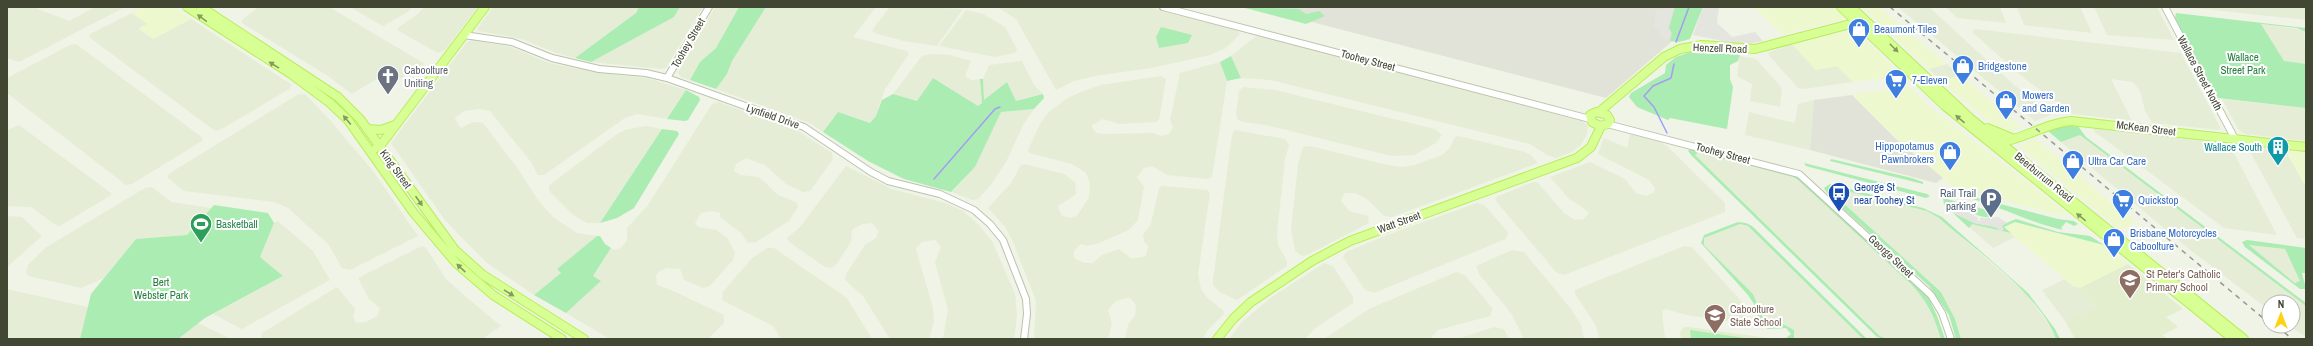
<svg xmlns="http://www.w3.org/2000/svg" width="2313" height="346" font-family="'Archivo Narrow',sans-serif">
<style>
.residential{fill:#e5edd7}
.commercial{fill:#eef8cf}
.industrial{fill:#e1e3d8}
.education{fill:#e3eece}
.green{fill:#abecb2;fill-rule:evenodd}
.parking{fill:#e3e5de}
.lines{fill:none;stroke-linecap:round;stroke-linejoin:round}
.stream{stroke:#a39df6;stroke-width:1.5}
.minor-casing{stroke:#bbc3ab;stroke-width:8}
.major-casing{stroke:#b9ed5b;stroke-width:10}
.minor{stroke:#fff;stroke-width:6}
.major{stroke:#d7ff94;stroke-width:8}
.rail{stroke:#969696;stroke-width:1.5;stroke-dasharray:5 5;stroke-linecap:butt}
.oneway{fill:#859a5f}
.labels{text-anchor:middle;stroke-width:4;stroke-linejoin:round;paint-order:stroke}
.shop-label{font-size:11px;fill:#366cbe;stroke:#fff;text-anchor:start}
.street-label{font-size:11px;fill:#424734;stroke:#fff}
.park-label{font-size:11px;fill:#237e3c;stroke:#fff}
.worship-label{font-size:11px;fill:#5b616d;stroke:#fff;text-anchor:start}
.culture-label{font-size:11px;fill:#0d838f;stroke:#fff;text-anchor:end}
.transit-label{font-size:11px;fill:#164399;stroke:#fff;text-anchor:start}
.service-label{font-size:11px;fill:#4e5e75;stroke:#fff;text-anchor:end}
.leisure-label{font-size:11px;fill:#27864d;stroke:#fff;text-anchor:start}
.education-label{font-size:11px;fill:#785e54;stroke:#fff;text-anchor:start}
</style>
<rect width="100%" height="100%" fill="#eff4e6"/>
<path class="residential" d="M7 7H33L69 21 95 7H125L19 62 7 58Z
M258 7H329L425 64 396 81 383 75 352 94 328 76 242 23V20Z
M350 7H412L408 12 383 26Z
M424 7H478L445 50 438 53 397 30 399 27 418 14Z
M493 7H639L636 13 575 58 556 53 522 39 479 31 477 29Z
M680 7H703L666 68 662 69 591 62 674 17Z
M715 7H739L716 48 700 62 690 80 681 77 678 73 679 70Z
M766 7H876L853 37 907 51 909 54 885 89 876 116 870 123 838 112 823 132 810 123 716 89 727 74 732 61Z
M890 7H926L963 9 937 46 904 41 874 33 872 30Z
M997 7H1148L1237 30 1240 34 1226 48 1210 55 1151 68 1095 76 1074 81 1056 90 1016 19Z
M1898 7H1929L2014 85 2049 111 2050 115 2035 121Z
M1946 7H2000L2006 23 1957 18Z
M2017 7H2080L2092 33 2024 25Z
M2094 7H2157L2174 40 2107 35Z
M2185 7H2306V20Z
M966 10 983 14 1005 27 1017 49 1015 53 995 57 939 46Z
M132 13 148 24 139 29 153 39 191 19 292 85 289 89 222 129 215 131 89 37 90 34Z
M2261 24 2304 30 2306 64 2284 62Z
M1975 29 2181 53 2220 127V130L2152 123 2145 111 2140 91 2133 82 2111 79 2132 121 2073 114 2025 79 1972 32Z
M1260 36 1582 121 1588 125 1587 134 1581 145 1572 152 1556 158 1547 155 1530 144 1270 80 1241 78 1231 56 1255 37Z
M472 40 511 47 549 63 600 73 647 78 686 90 667 119 637 114 625 118 544 175H538L531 162 490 111 479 109 464 111 456 117 455 119 461 128 473 122 483 123 518 169 538 200 554 218 577 233 597 236 557 269 561 273 534 295 487 263 464 240 445 220 391 143 467 42Z
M76 44 203 138 202 141 132 184 126 185 7 93V78L70 45Z
M1792 44 1816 70 1837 66 1853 82 1803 89 1798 88 1767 53Z
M930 54 950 55 971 61 965 76 971 80 980 79 982 103 978 106 933 78 917 101 893 94 922 56Z
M1740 56 1756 59 1782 88 1780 107 1750 101 1752 84 1737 76Z
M1022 61 1034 85 1043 94 1016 101 1007 82 984 101 983 79 989 65Z
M1220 62 1227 81 1212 177 1208 179 1167 175 1152 166 1144 168 1137 177 1144 187 1138 220 1129 230 1099 243 1087 246 1081 244 1074 251V258L1084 263H1093L1102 255 1119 249 1132 259 1146 256 1148 246 1144 242 1143 235 1151 224 1159 188 1163 186 1207 190 1210 193 1198 274 1201 289 1207 298 1223 310 1224 314 1206 332 1203 339H1125L1128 325 1135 315 1136 305 1130 298H1127L1116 301 1108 310 1112 323 1108 339H1034L1036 301 1013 242 1005 227 988 208 1011 183 1021 165 1024 164 1064 174 1075 182 1076 194 1058 206 1061 215 1070 218 1077 216 1089 197 1090 184 1086 173 1072 164 1029 153 1028 150 1040 124 1048 113 1066 99 1081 92 1101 85 1161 76 1166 79 1159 120 1156 122 1119 124 1103 119 1092 125V127L1096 133 1106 134 1154 133 1161 136 1169 134 1173 127 1170 120 1180 73Z
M1947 64 1960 75 1941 81 1929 69Z
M1243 87 1275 90 1435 129 1442 135 1436 143 1414 155 1391 156 1266 125 1243 122 1238 120 1236 115 1239 91Z
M305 94 329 119 373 171 418 236 350 270 342 268 328 244 288 208 274 202 184 191 167 177 170 173 297 95Z
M2222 99 2306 108V141L2245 134 2238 129Z
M1814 100 1810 150 1745 135 1749 112 1795 123 1798 104Z
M719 102 798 131 832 153 833 159 810 191 803 192 786 184 765 165 746 158 736 164 734 171 740 175 759 177 778 195 796 202 798 207 789 221 756 242 748 243 741 233 720 217V213L711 211 701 213 695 223 698 227 717 230 728 239 735 253 733 260 710 286 703 288 684 280 680 269 667 268 658 272 656 276 657 285 669 289 724 315V323L708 339H610L566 313 601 281 593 276 611 248 615 250 621 248 627 240V228L648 205 712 104Z
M1034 109 1023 125 1006 162 990 186 978 199 972 200 952 192 975 167 1001 112Z
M19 125 111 193V195L60 226H57L31 207 7 206V130Z
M646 126 662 129 600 223H587L573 215 549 191V186L552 183 617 134 625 130Z
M2093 128 2229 144 2277 235 2224 228 2095 132Z
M1235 130 1285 139 1289 145 1285 159 1277 233 1278 245 1287 261V266L1237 300 1220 292 1213 285V280L1232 134Z
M1630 134 1658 141 1667 146 1725 203V212L1564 275 1557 273 1495 200 1496 197 1533 182H1537L1564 213 1575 220 1584 219 1589 213 1582 207 1569 199 1550 177 1590 162 1625 179 1636 193 1646 196 1653 193 1655 188 1649 180 1598 154 1604 138 1627 148Z
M2080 135 2306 306V337L2289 326H2293V302H2269V310L2189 249 2061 142Z
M1458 136 1521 151 1531 155 1538 163 1392 217 1384 216 1367 199 1355 193H1344L1341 201 1349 211 1368 216 1369 223 1307 255 1302 256 1295 251 1291 229 1298 165 1303 147 1310 146 1387 165 1402 167 1415 165 1442 155 1450 148 1455 137Z
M2247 146 2285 150 2306 187V239L2297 238Z
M1699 152 1793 177 1798 180 1911 284 1927 303 1936 319 1941 339H1887L1881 336 1695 155Z
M846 166 892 189 945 203 963 211 979 225 992 241 1015 294 1017 316 1014 339H943L948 309 935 263 941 247 935 240 922 242 916 249 933 308 934 322 929 339H890L863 296 845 280 846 274 865 245 876 238 879 231 872 223 862 224 852 230 851 242 836 265 831 268 825 267 789 242 787 238 800 227Z
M152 187 171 202 211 208 187 235 136 239 104 278 81 288 28 276 26 272 28 265 45 248 145 188Z
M1831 187 1927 211 1939 218 2026 293 2051 328 2056 339H1961L1955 319 1941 292 1829 190Z
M1477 203 1484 205 1508 232 1506 239 1374 293 1365 290 1343 257 1346 252 1387 235Z
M7 216 22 217 42 236 7 267Z
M278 221 313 251 330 280 242 329 213 314 283 276 260 257 274 223Z
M1972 223 2011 233 2015 237 1993 248 1969 227Z
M1740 224 1748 226 1863 339H1794V330L1781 323 1764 322 1753 294 1704 245V238Z
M2248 245 2285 249 2300 281 2296 283Z
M422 246 426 248 446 279 465 296 501 326 482 339H265L261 337 262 333 337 287 355 309 353 317 356 323 366 322 377 316 380 308 369 299 358 278Z
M1684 246 1692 247 1741 301 1745 318 1737 322 1686 315 1666 309 1662 311 1665 339H1600L1595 324 1575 294V290Z
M767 248H774L847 298 872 339H781L773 326 722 300 723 292 751 259Z
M1512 250 1524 252 1571 309 1581 325 1584 339H1524L1511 313 1479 274 1476 266Z
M1324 263 1333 266 1353 297V303L1314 329 1305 339H1229L1242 322 1269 299Z
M1456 272 1465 275 1493 309 1490 316 1438 330 1432 336V339H1324L1369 309Z
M2065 279 2073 286 2096 307 2065 321 2042 290Z
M7 289 88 307 80 339H7Z
M198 323 231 339H178Z
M1494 327 1504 329 1509 339H1457Z"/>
<path class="commercial" d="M143 7H174L191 19 153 39 139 28 147 24 132 13Z
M1754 7H1836L1846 18 1842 20 1782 34Z
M1862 7H1878L1947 64 1929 69Z
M1852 30 1856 31 1900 74 1899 76 1853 82 1837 66 1816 70 1792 44Z
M1960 75 2021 127 2008 133 1999 130 1941 81Z
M1909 86 1930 107 2069 215 2054 214 1955 188 1895 137 1852 95Z
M2035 138 2101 194 2136 223 2120 230 2019 146Z
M2285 150 2306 153V187Z
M2015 222 2104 245 2128 264 2080 288 2073 286 2004 228Z"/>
<path class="industrial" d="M1254 7H1680L1676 38 1606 98Z
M1852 95 1895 138 1943 178 1936 183 1810 150 1814 100Z"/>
<path class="education" d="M2128 264 2183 309 2166 317 2178 327 2163 335 2167 339H2075L2065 321 2096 307 2073 286 2080 288Z
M1684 327H1689L1775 339H1681L1680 332Z"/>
<path class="green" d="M639 7H680L674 17 591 62 575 58 636 13Z
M739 7H766L732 61 727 74 716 89 690 80 700 62 716 48Z
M1241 7 1299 9 1306 14 1319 11 1325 16 1306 24Z
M1675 7H1703L1690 39 1679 42 1670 41 1672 33 1669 28Z
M2176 13 2306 28V32L2297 28 2261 24 2284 61 2306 64V108L2218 98 2175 18Z
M1161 27 1192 35 1188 43 1159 48 1156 37Z
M1699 49 1740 55 1738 61 1730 65V79L1733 87 1727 129 1670 118 1668 120 1637 107 1629 97 1631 93 1665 73 1666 65 1676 57Z
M1231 56 1241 78 1227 81 1220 62Z
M933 78 978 106 982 103 980 79H983L984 100 1007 82 1016 101 1043 94 1044 98 1034 109 1001 112 975 167 951 192 904 179 868 161 823 132 838 112 870 123 876 116 882 100 893 94 917 101Z
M686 90 699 97 700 100 688 120 685 121 667 119Z
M2066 124 2078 126 2086 137 2306 303V306L2080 135 2061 142 2048 131Z
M662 129 677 131 679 134 634 208 617 218 600 223Z
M1690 149 1799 177 1927 294 1937 316 1945 339H1941C1934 315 1928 303 1911 284L1798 180 1793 177 1699 152 1695 155 1880 336 1887 339 1877 337 1692 156 1688 151Z
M1831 159 1912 178 1923 182V184L1830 161Z
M1804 163 1927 194 1930 196 1926 198 1806 166Z
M1830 184 1923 208 1942 217 2028 293 2055 329 2060 339H2056C2040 294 1974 249 1939 218L1927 211 1831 187 1829 190 1941 292 1955 319 1961 339H1956L1949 315 1929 286 1829 196 1824 188Z
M1962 194 2058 219 2074 221 2078 224 2074 226 2066 222 2061 228 2063 230C2028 222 1997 205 1962 196Z
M1943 198 1990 211 1991 207 1998 210C1984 227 1970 208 1957 205 1953 203 1948 205 1944 205Z
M214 205 268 213 274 223 260 257 283 276 205 318 178 339H80L91 294 136 239 187 235Z
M1952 212 1974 223 1995 227 2001 231 2002 225 2016 219 2058 232 2090 236 2104 245 2015 222 2004 227 2011 233 1972 224 1969 228Z
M1738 222 1746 223 1752 226 1867 339H1863L1748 226 1740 224 1704 238V245L1753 294 1764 321 1781 323 1794 330V339H1785L1791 334 1786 328 1768 329 1760 324 1754 304 1748 295 1701 243 1704 235Z
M597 236H600L605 244 611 248 593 276 601 281 566 313 534 295 561 273 557 269Z
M2247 240 2306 248V273H2302L2306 289H2300L2245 247 2242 242ZM2249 245 2285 249 2300 281 2295 283Z
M1690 330 1752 339H1691Z"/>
<path class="parking" d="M1660 7H1674L1668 28 1671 33 1670 38 1666 40 1659 34 1660 32 1658 30 1653 29 1656 9 1662 10Z
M1703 7H1719L1717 23 1732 37 1755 32 1763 41 1748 44 1733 43 1693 35Z
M1962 208 1978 218V221H1980V218L1998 217 2007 223 2002 226 2004 230 2001 231 1995 227 1974 223 1954 213Z"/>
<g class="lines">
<path class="stream" d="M1676 42 1689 7
M1667 133 1654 107 1644 96 1653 86 1671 78 1674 64
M934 179 995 109 1000 107"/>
<g class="minor-casing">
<path id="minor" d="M1163 7 1590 119
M2165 7 2235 139
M464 35 512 42 552 58 599 69 646 73 667 78 804 127 871 172 888 181 940 194 974 210 990 224 1003 240 1026 299 1027 314 1024 339
M667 78 709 7
M1607 124 1799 174 1931 295 1942 313 1951 339"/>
</g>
<g class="major-casing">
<path id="major" d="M187 7 291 74 330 103 348 120 413 212 456 263 493 295 562 339
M201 7 338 97 360 119 455 250 483 275 584 339
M1841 7 1945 106 2233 339
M1851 7 1971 119 2244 339
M1596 112 1607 115 1610 120 1608 124 1600 126 1592 122 1590 115Z
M1599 112 1664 57 1680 49 1702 45 1755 49 1862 21
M1987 128 2014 139
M367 129 381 130 395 125
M1997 143C2023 140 2045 123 2071 121L2306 147
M376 148 380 146 485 7
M1217 339 1233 319 1251 302 1312 261 1350 241 1577 158 1591 147 1601 126"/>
</g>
<use href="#minor" class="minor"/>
<use href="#major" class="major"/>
<path class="rail" d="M1890 7 2269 323
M2277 326 2292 339"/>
</g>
<defs><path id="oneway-solid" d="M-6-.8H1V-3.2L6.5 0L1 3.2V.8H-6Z"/></defs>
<g class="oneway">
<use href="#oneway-solid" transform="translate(202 18) rotate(-144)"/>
<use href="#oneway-solid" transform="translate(1894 48) rotate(45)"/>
<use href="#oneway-solid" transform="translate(274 65) rotate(-148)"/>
<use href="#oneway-solid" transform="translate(1960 119) rotate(-140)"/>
<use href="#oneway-solid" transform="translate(347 120) rotate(-130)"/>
<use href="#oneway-solid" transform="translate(419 201) rotate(55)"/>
<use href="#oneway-solid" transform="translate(2081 217) rotate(-141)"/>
<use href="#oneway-solid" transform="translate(461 268) rotate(-137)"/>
<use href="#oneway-solid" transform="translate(509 293) rotate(32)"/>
</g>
<defs>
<g id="shop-pin" transform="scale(1.15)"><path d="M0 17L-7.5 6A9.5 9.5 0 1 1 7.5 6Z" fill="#3f7fe0" stroke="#fff"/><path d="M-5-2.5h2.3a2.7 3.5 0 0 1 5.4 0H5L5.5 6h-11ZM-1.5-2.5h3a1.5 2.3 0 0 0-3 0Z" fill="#fff"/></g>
<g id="church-pin" transform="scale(1.15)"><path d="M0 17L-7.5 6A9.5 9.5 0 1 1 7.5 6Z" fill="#6b7280" stroke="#fff"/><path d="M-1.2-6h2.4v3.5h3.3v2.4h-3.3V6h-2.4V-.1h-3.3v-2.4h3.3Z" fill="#fff"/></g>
<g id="supermarket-pin" transform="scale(1.15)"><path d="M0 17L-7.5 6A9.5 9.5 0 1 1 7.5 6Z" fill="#3f7fe0" stroke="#fff"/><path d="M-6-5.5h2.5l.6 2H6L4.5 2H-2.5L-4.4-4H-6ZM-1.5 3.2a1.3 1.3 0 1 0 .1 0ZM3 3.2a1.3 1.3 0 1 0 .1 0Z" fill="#fff"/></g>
<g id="building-pin" transform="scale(1.15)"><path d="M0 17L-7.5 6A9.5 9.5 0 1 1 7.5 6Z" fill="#0f9aa8" stroke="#fff"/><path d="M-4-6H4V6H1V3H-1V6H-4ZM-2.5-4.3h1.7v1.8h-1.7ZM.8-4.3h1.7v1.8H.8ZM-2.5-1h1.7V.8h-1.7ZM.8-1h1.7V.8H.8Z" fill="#fff"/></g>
<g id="bus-pin" transform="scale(1.15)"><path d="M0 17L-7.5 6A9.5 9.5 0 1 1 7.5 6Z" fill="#1a4fb4" stroke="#fff"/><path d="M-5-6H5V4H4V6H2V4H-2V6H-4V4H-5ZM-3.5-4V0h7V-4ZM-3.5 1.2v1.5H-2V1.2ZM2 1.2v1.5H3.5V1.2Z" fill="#fff"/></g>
<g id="parking-pin" transform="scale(1.15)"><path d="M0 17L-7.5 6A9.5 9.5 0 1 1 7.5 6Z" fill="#5c6f8a" stroke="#fff"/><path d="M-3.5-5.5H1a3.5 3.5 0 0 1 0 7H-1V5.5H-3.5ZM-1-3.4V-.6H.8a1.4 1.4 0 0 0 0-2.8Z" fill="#fff"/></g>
<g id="stadium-pin" transform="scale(1.15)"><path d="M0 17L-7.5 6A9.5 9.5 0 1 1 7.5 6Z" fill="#2e9e5b" stroke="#fff"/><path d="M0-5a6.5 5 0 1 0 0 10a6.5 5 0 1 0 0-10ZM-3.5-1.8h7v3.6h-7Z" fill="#fff"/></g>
<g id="school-pin" transform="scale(1.15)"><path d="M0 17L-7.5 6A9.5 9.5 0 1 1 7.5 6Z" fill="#8d6e63" stroke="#fff"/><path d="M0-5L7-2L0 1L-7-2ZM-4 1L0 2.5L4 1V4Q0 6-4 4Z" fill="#fff"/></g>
</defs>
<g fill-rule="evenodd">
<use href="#shop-pin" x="1859" y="29"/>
<use href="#shop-pin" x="1963" y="66"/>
<use href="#church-pin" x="388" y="76"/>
<use href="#supermarket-pin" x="1896" y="80"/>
<use href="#shop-pin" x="2006" y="101"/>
<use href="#building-pin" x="2278" y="147"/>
<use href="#shop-pin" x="1950" y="152"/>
<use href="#shop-pin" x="2073" y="161"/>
<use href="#bus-pin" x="1839" y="193"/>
<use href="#parking-pin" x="1991" y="199"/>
<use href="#supermarket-pin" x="2123" y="200"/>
<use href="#stadium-pin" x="201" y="224"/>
<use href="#shop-pin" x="2114" y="239"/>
<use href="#school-pin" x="2130" y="280"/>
<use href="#school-pin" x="1715" y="315"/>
</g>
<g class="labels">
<g class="shop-label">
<text x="1874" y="33">Beaumont Tiles</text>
<text x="1978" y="70">Bridgestone</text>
<text x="1912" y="84">7-Eleven</text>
<text x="2022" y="99">Mowers<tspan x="2022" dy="13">and Garden</tspan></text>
<text x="1934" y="150" text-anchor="end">Hippopotamus<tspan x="1934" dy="13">Pawnbrokers</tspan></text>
<text x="2088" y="165">Ultra Car Care</text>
<text x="2138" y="204">Quickstop</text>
<text x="2130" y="237">Brisbane Motorcycles<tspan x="2130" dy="13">Caboolture</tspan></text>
</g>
<g class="street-label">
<text transform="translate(688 43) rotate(-60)" y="4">Toohey Street</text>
<text transform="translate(1720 48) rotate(2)" y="4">Henzell Road</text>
<text transform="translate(1368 60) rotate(15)" y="4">Toohey Street</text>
<text transform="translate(2200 73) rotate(62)" y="4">Wallace Street North</text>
<text transform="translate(773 116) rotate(19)" y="4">Lynfield Drive</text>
<text transform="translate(2146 128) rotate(7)" y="4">McKean Street</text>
<text transform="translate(1723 153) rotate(15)" y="4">Toohey Street</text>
<text transform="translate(396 169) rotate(54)" y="4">King Street</text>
<text transform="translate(2044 177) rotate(39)" y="4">Beerburrum Road</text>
<text transform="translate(1399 222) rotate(-20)" y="4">Watt Street</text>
<text transform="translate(1891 256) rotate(43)" y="4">George Street</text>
</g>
<g class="park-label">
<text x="2243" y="61">Wallace<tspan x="2243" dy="13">Street Park</tspan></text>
<text x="161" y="286">Bert<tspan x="161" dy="13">Webster Park</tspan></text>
</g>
<g class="worship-label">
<text x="404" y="74">Caboolture<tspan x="404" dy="13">Uniting</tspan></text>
</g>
<g class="culture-label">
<text x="2262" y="151">Wallace South</text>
</g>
<g class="transit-label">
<text x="1854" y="191">George St<tspan x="1854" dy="13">near Toohey St</tspan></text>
</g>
<g class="service-label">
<text x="1976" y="197">Rail Trail<tspan x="1976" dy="13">parking</tspan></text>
</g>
<g class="leisure-label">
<text x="216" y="228">Basketball</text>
</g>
<g class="education-label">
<text x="2146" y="278">St Peter's Catholic<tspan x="2146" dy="13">Primary School</tspan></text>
<text x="1730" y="313">Caboolture<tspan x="1730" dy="13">State School</tspan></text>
</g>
</g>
<rect width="2313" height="346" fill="none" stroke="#424734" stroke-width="16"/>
<g transform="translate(2281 314)"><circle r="19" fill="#ffffff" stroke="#b3b5ae"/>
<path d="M0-3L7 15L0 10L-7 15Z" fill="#ffd112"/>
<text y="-6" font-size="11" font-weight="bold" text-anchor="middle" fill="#424734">N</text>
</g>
</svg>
